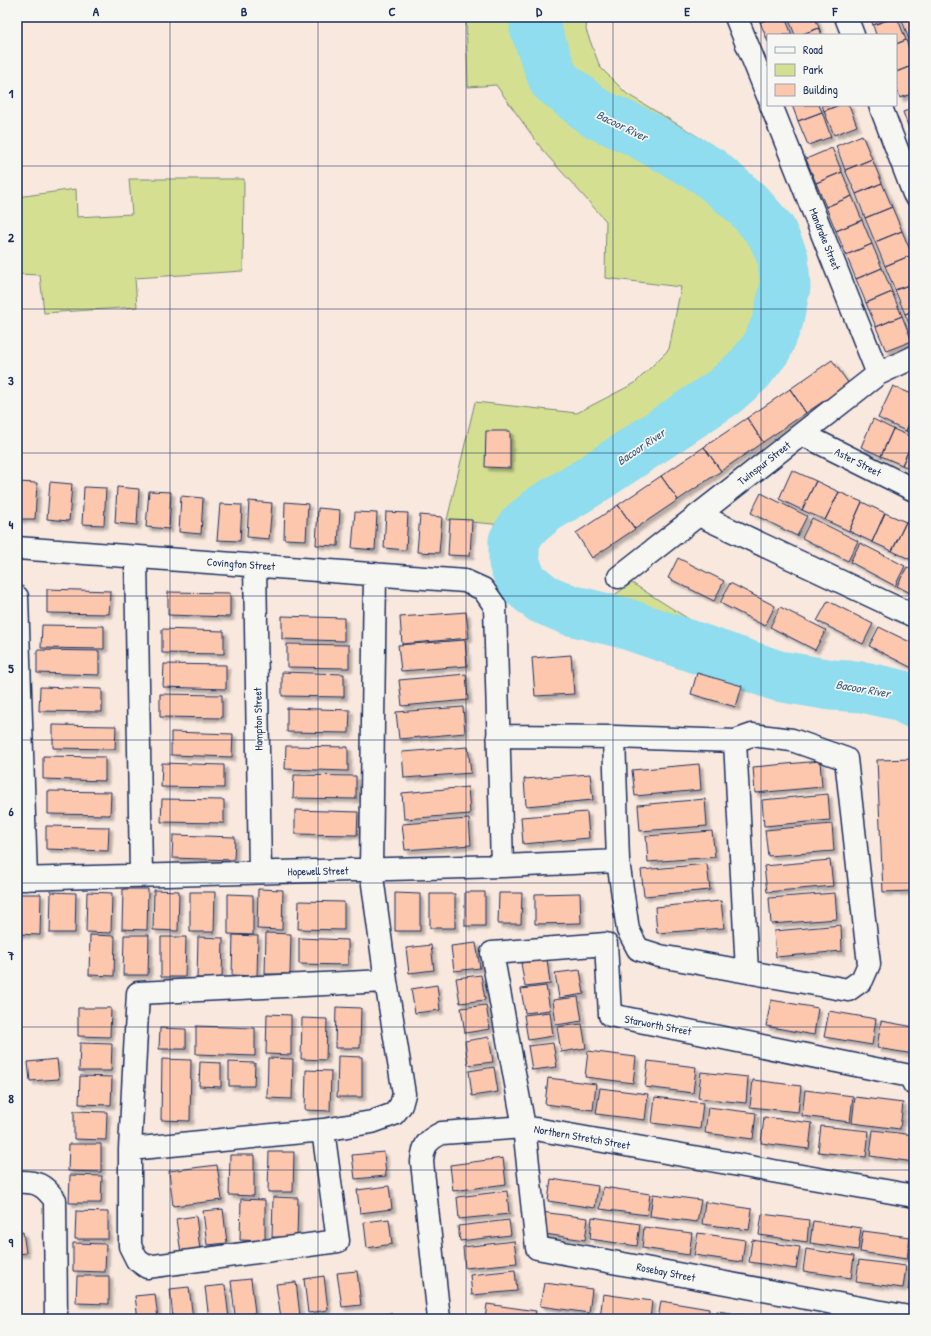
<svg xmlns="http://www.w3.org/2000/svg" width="931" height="1336" font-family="'Patrick Hand',sans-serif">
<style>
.green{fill:#d4df92;stroke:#788778}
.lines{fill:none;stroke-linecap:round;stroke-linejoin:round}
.river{stroke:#8fddee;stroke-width:51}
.building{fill:#fdc7ae;stroke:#1b2f5e;filter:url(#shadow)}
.minor-casing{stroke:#1b2f5e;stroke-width:25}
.minor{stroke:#f6f6f2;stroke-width:22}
.grid{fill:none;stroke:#1b2f5e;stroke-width:1;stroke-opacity:0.55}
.labels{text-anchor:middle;stroke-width:3.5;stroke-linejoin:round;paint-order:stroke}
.street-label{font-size:11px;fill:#1b2f5e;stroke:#f6f6f2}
.water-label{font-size:12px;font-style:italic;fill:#385a82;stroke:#f6f6f2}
.neatline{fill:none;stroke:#1b2f5e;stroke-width:1.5}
.grid-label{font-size:13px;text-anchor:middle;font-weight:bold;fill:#1b2f5e}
</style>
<defs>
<filter id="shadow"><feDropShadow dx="3.5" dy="3.5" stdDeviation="1" flood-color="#0004"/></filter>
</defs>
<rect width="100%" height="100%" fill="#f8e8de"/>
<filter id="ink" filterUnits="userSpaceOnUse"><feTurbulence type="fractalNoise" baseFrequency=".025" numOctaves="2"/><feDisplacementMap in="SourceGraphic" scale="8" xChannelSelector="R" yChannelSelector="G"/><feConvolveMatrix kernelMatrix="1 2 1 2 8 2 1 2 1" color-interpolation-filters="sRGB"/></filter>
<g filter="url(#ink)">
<path class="green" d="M466 17H587L586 30 600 67 627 94 717 148 751 179 785 224 802 293 789 341 752 391 553 517 535 531 530 548 542 570 564 593 598 606 632 583 728 644 817 669 914 693V723L906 718 801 699 671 661 561 621 526 596 507 570 505 525 447 520 475 402 577 413 635 383 669 349 681 287 605 278 606 221 544 152 496 85 468 87Z
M129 179H244L243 271 135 278 137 307 44 313 40 275 17 274V197L76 189 77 217 132 214Z"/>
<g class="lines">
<path class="river" d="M536 17 535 28 554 80 595 113 636 131 708 171 746 203 771 231 783 258 785 287 778 320 767 347 749 370 724 392 584 485 545 508 523 526 514 541V563L523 583 543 599 570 610 624 623 778 676 832 685 863 687 899 695 914 703"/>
</g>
<path class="building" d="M758 17H774L760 22Z
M774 17H785L792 35H768V42L760 22Z
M788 17H815L819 28 800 35H795Z
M870 17H896L873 25Z
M896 17H897L906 40 896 44V35H876L873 25Z
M901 17H914V38L909 40Z
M819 28 822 35H800Z
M906 40 914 62V65L896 72V44Z
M914 65V93L900 98 896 86V72Z
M792 105H819L822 112 798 121Z
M822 105H839L824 111Z
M839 105H849L857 126 834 135 824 111Z
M914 108V136L912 137 903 112Z
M822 112 831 137 808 145 798 121Z
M862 135 872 159 845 170 836 146Z
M832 148 842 172 816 183 806 159Z
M872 159 882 183 856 194 845 170Z
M842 172 852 196 826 207 816 183Z
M882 183 892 207 865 218 856 194Z
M852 196 862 220 836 231 826 207Z
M892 207 902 231 875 242 865 218Z
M862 220 872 244 846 255 836 231Z
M902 231 912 255 885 266 875 242Z
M872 244 882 268 856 279 846 255Z
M912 255 914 261V283L895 290 885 266Z
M882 268 892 292 866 303 856 279Z
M914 283V311L905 314 895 290Z
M892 292 902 316 876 327 866 303Z
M914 311V335L905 314Z
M902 316 912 341 886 351 876 327Z
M832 360 849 384 806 413 790 389Z
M893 386 914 395V413L906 431 878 418Z
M790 389 806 413 763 442 747 418Z
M914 413V435L906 431Z
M747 418 763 442 721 471 704 447Z
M873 419 893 429 881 456 861 447Z
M893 429 914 438 902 465 881 456Z
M486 431H510V468L485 467Z
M914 439V470L902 465Z
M704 447 721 471 678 500 661 476Z
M792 470 816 481 802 510 779 499Z
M661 476 678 500 635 529 618 505Z
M816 481 839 492 825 520 802 510Z
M17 482 37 483 35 519H17Z
M50 482 72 484 69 521 47 519Z
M84 487 106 488 104 525 82 524Z
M117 487 139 489 137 525 115 523Z
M149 491 171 492 169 529 146 527Z
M839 492 862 502 849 531 825 520Z
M761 493 807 516 797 536 751 513Z
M181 496 203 498 201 534 179 532Z
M249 501 272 503 269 539 247 537Z
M285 502 308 504 306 540 284 539Z
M862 502 885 513 872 542 849 531Z
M220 504 242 505 240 541 217 540Z
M618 505 635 529 592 558 576 533Z
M318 508 340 510 338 546 316 545Z
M355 512 377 513 375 550 352 548Z
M386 512 408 513 406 550 384 548Z
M885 513 906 522 892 551 872 542Z
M420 515 442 517 439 553 417 552Z
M812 518 858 541 848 561 802 538Z
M450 519 472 520 470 556 448 555Z
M906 522 914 526V561L892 551Z
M860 543 905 566 895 586 850 562Z
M678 558 724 581 714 601 668 578Z
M907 567 914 570V595L897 586Z
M730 583 775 606 765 626 720 603Z
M47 589 110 591 109 614 47 613Z
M168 592 230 593V617L168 615Z
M828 601 873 624 863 644 817 621Z
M780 607 826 630 815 650 770 627Z
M466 612 469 638 402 644 400 617Z
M282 616 344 618V641L282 639Z
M42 625 104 626V649L41 648Z
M879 627 914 644V669L869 646Z
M162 629 224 631V654L162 653Z
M465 640 467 666 401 671 398 645Z
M287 644 349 645V668L287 667Z
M37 650 99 651V675L37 673Z
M571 655 574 694 535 696 532 658Z
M164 664 226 665V689L163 687Z
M282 672 344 674V697L282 696Z
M697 673 742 686 736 707 691 694Z
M466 674 468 700 402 706 399 680Z
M40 687 102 689V712L39 711Z
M160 694 222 695V718L160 717Z
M463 707 465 733 399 739 396 712Z
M287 708 350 710 349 733 287 732Z
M53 725 116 726 115 749 53 748Z
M171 732 233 734 232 757 171 755Z
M286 746 348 747V771L285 769Z
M468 747 471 773 404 778 402 752Z
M43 756 105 757V781L43 779Z
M914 759V891L883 892 877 760Z
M820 761 822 787 755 793 753 767Z
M162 763 224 765V788L161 787Z
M699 764 701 790 635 796 632 770Z
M590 774 593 800 526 806 524 779Z
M294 775 356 776V799L293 798Z
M468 787 470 814 404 819 402 793Z
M48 791 111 792 110 815 48 814Z
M828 794 830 820 764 826 762 800Z
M162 799 224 800V823L161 822Z
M705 799 707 826 640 831 638 805Z
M295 810 358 812 357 835 295 834Z
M587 812 589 838 523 844 521 817Z
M469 819 471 845 405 850 402 824Z
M832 824 834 851 768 856 765 830Z
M46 826 109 827 108 851 46 849Z
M712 831 715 857 648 862 646 836Z
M173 835 235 837 234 860 172 858Z
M830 860 833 886 767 892 764 866Z
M707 864 710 890 644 896 641 870Z
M123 889H148L147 930 122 929Z
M258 889 283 890 282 930 257 929Z
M154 890 179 891 178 931 153 930Z
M51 892 76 893 75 933H50Z
M87 892 112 893 111 933 86 932Z
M190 892H215L214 932H190Z
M465 892H485V926H465Z
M395 893 420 894V931H395Z
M499 893H522L521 924H498Z
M580 893 581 923 535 924V894Z
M835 893 837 919 771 924 769 898Z
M17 894H41L40 935 17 934Z
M228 894 253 895V935L228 934Z
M430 894H455V928H430Z
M299 901 344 902V930L298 929Z
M721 901 724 928 657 933 655 907Z
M841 925 842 951 776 957 774 931Z
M266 933 291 934 290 974H265Z
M90 935 115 936 114 976 89 975Z
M124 935H149L148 975H123Z
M233 935 258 936 257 976 232 975Z
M161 937H186L185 977H161Z
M198 937 223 938 222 978H197Z
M299 938 348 940V965L299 964Z
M476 943 480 968 454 971 451 946Z
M431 945 434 970 409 973 406 948Z
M547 959 550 984 525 987 521 963Z
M580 970 584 994 559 998 555 973Z
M481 975 485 1000 460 1003 456 978Z
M437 985 440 1010 415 1013 411 989Z
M546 986 550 1010 525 1013 521 989Z
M578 997 582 1021 556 1025 553 1000Z
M771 1000 818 1008 814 1035 766 1026Z
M486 1005 490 1029 465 1033 461 1008Z
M336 1007 361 1008 360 1048H335Z
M78 1008H111L110 1037 78 1036Z
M829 1011 876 1019 872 1045 824 1037Z
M550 1012 553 1036 528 1040 524 1015Z
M267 1014 291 1015V1055L266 1054Z
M302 1018 327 1019 326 1060 301 1059Z
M881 1021 914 1027V1054L877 1048Z
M582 1024 586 1048 561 1052 557 1027Z
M196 1026 255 1028V1056L196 1054Z
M160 1028 186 1029V1049H159Z
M489 1037 493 1062 468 1065 465 1041Z
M80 1043 112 1044 111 1071H79Z
M553 1043 557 1067 532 1070 528 1046Z
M588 1051 636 1057 633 1083 585 1077Z
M338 1056 362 1057V1097H337Z
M268 1058 293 1059 292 1099 267 1098Z
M57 1059 59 1079 30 1081 28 1062Z
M162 1059 191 1060 190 1121 161 1120Z
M648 1061 696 1067 693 1093 645 1087Z
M200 1062 221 1063V1087L199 1086Z
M229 1062 255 1063 254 1086H229Z
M494 1067 498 1092 472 1096 469 1071Z
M306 1070 331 1071 330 1111 305 1110Z
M701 1072 748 1077 746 1103 698 1098Z
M80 1076 112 1077 111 1105 79 1104Z
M548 1078 596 1084 593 1110 545 1104Z
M753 1080 801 1086 798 1112 750 1107Z
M600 1088 648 1094 645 1120 596 1114Z
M805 1090 853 1096 850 1122 802 1116Z
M655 1097 703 1103 700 1129 652 1123Z
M855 1097 903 1103 900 1129 852 1123Z
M708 1107 756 1113 753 1139 705 1133Z
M74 1111 107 1112 106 1140 74 1139Z
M764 1117 812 1123 809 1149 761 1143Z
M821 1126 869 1131 866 1157 818 1152Z
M873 1130 914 1135V1162L870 1156Z
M69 1144H101V1172L68 1171Z
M269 1152H294L293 1192H268Z
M384 1152 386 1176 355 1179 352 1155Z
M230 1155H254V1196L229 1195Z
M503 1158 506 1184 453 1191 450 1165Z
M217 1165 222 1200 173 1206 169 1171Z
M70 1175 102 1176 101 1203H69Z
M551 1179 598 1186 595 1208 548 1201Z
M389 1186 392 1209 360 1213 357 1190Z
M603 1187 650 1194 647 1215 600 1209Z
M507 1191 509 1214 459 1219 457 1197Z
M653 1194 701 1200 697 1222 650 1216Z
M273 1197 298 1198 297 1238 272 1237Z
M241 1199 265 1200V1241L240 1240Z
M705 1202 752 1209 749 1230 702 1224Z
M223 1209 227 1243 207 1245 203 1211Z
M76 1211 108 1212V1239H75Z
M541 1212 588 1218 585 1240 538 1233Z
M762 1214 809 1220 807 1242 759 1235Z
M196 1216 200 1250 181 1253 176 1219Z
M592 1217 640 1224 637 1246 590 1239Z
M389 1219 392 1244 367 1248 364 1222Z
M509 1220 511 1235 460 1241 458 1226Z
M813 1221 861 1228 858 1250 810 1243Z
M644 1227 692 1233 689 1255 642 1248Z
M863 1231 910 1237 907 1259 860 1252Z
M23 1232 26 1253 17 1254V1233Z
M698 1233 745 1240 742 1262 694 1255Z
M752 1240 800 1247 796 1269 749 1262Z
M514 1241 517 1263 465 1268 463 1247Z
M73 1243 106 1244 105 1272 73 1271Z
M806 1249 854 1256 851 1278 803 1271Z
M859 1260 906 1266 903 1288 856 1282Z
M911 1268H914V1290H908Z
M515 1270 517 1291 472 1295 470 1275Z
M357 1271 361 1305 342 1307 337 1273Z
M77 1276H109V1304L76 1303Z
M324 1276 328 1310 308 1313 304 1279Z
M251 1279 255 1313 235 1315 231 1281Z
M296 1282 300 1316 281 1318 276 1284Z
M544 1283 592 1289 589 1313 540 1306Z
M225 1285 229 1319H209L205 1287Z
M189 1287 193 1319H173L170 1289Z
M155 1294 158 1319H138L135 1296Z
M603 1294 652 1301 650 1319H609L600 1318Z
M661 1301 709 1309 708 1319H658Z
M487 1304 536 1311 534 1319H485Z
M717 1311 765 1318V1319H715Z
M391 1313 393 1319H356Z
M546 1314 579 1319H546Z"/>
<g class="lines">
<g class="minor-casing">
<path id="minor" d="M736 17 768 96
M846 17 853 35
M771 105 878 374
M880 105 914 194
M802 434 914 490
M699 515 914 616
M17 548 465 581 483 589 495 606 502 866
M136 557 141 875
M255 565 260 872
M619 577 878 374 914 357
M17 597 26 879
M498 736 614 737 618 861 628 930 638 949 660 956 848 990 862 980 869 964 846 759 792 740 752 735 735 741 614 737
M735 741 747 971
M17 879 502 866 618 861
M914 1084 910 1076 610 1015 606 944 492 953 524 1127 537 1248 914 1318
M323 1130 338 1241 147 1267 137 1260 130 1246V1149L138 993 386 981
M130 1149 323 1130 372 1122 394 1114 401 1105 404 1094 386 981 371 869 375 574
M17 1182C37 1181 44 1185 55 1200L56 1319
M439 1319 422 1162C423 1146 427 1140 442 1133L524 1127 914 1196"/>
</g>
<use href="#minor" class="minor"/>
</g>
</g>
<path class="grid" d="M170 17V1319M318 17V1319M466 17V1319M613 17V1319M761 17V1319M17 166H914M17 309H914M17 453H914M17 596H914M17 740H914M17 883H914M17 1027H914M17 1170H914"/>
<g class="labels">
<g class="street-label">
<text transform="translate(825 239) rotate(68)" y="4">Mandrake Street</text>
<text transform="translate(858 462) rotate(27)" y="4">Aster Street</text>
<text transform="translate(764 463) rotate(-38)" y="4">Twinspur Street</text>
<text transform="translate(241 564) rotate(4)" y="4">Covington Street</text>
<text transform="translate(258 719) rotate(-91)" y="4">Hampton Street</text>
<text transform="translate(318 871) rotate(-1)" y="4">Hopewell Street</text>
<text transform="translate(658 1025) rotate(11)" y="4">Starworth Street</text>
<text transform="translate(582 1137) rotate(10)" y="4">Northern Stretch Street</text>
<text transform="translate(666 1272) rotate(11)" y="4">Rosebay Street</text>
</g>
<g class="water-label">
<text transform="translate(622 126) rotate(26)" y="4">Bacoor River</text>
<text transform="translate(641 447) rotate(-34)" y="4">Bacoor River</text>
<text transform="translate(863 689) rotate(10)" y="4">Bacoor River</text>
</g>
</g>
<rect width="931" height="1336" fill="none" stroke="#f6f6f2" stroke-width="44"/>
<rect x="767" y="34" width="130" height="72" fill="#f6f6f2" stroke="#9ea6b7"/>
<rect x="775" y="47" width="20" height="6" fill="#f6f6f2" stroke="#9ea6b7"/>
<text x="803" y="54" font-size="12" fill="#1b2f5e">Road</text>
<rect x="775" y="64" width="20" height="12" fill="#d4df92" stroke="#9ea6b7"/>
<text x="803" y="74" font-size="12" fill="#1b2f5e">Park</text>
<rect x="775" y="84" width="20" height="12" fill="#fdc7ae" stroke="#9ea6b7"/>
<text x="803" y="94" font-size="12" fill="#1b2f5e">Building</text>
<rect x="22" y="22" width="887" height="1292" class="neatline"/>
<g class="grid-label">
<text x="96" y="16">A</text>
<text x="244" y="16">B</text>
<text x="392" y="16">C</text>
<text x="539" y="16">D</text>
<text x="687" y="16">E</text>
<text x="835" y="16">F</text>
<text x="11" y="98">1</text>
<text x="11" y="242">2</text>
<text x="11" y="385">3</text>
<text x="11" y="529">4</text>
<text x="11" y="673">5</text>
<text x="11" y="816">6</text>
<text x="11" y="960">7</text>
<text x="11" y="1103">8</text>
<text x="11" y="1247">9</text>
</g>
</svg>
